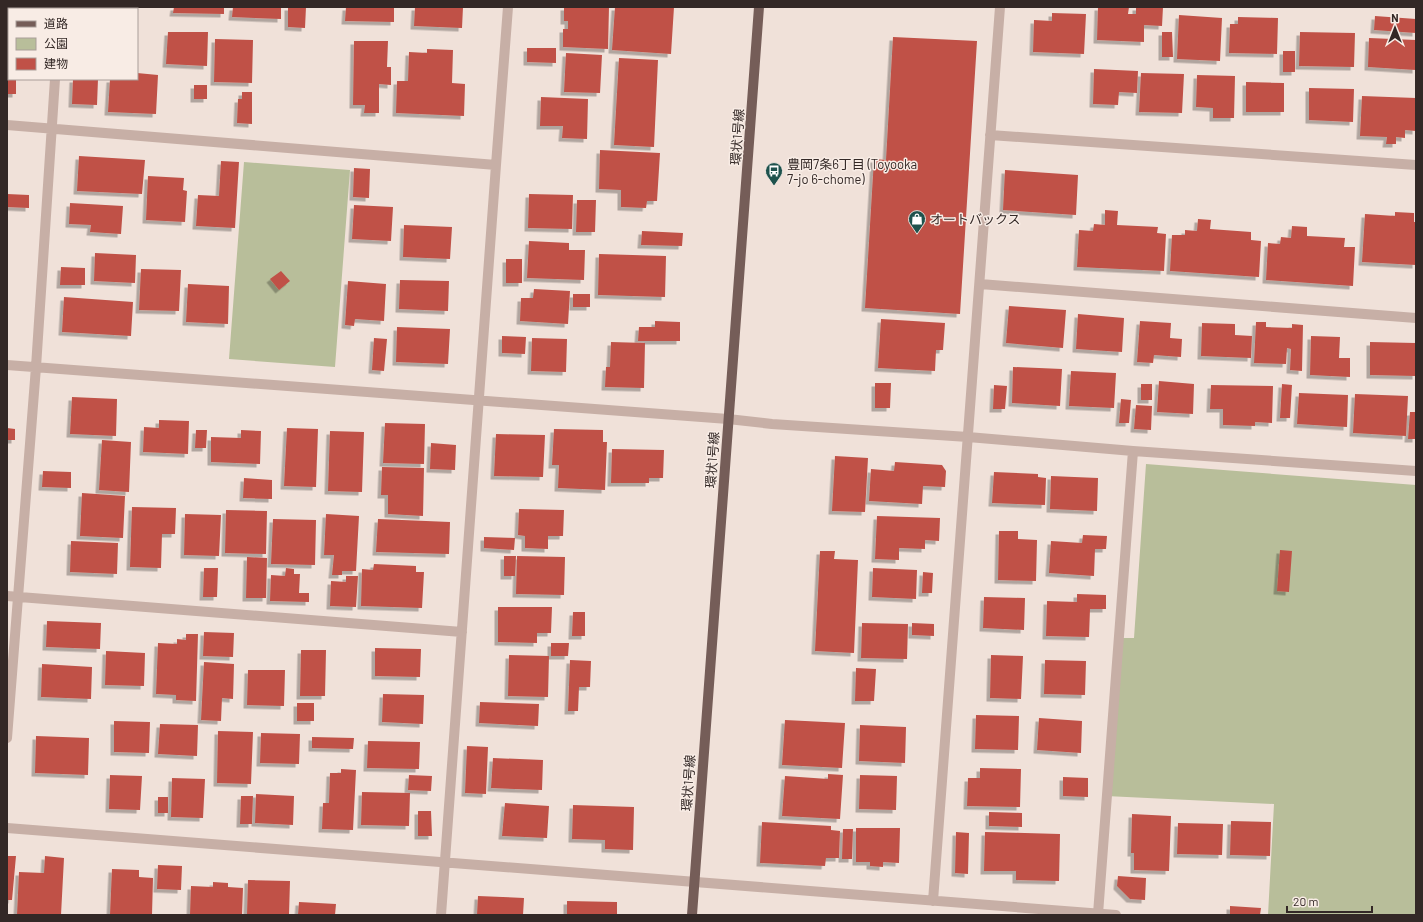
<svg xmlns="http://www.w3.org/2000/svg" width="1423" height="922" font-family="Barlow,'Noto Sans JP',sans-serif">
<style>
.green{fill:#b8be9a}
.building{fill:#c05147;filter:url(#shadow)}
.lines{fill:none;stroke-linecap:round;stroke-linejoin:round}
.minor{stroke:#c7afa6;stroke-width:10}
.major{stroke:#755d58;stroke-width:10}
.labels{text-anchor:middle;stroke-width:3;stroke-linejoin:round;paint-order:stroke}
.street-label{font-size:13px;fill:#332826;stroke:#f8ece5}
.poi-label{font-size:13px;fill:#332826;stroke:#f8ece5;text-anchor:start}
</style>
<defs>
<filter id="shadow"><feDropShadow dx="-3.5" dy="3.5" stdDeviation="0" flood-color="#0004"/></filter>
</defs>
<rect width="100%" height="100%" fill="#f0e1d9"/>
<path class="green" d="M244 162 350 170 335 367 229 359Z
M1146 464 1416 485V915H1268L1274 804 1106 796 1120 638H1134Z"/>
<path class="building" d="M22 7H41V9H22Z
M174 7H224V14L173 13Z
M233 7H281V19L232 17Z
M288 7H306L305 28 288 27Z
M346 7H394V22L345 21Z
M415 7H463L462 28 414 26Z
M564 7H609L608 49 563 47V29H568V21H564Z
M615 7H674L671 54 612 50Z
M1098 7H1129L1128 14H1136V7H1163L1162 26 1144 25V42L1097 40Z
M7 12H9V42H7Z
M1052 13 1086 14 1084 54 1033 52 1034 20 1052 21Z
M1179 15 1222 18 1220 61 1177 59Z
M1375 16 1416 19V33L1374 30Z
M1238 17 1278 18 1277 54 1229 53 1230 24H1238Z
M168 32H208L207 66 166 64Z
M1162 32H1172L1173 57H1162Z
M1300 32 1355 33 1354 67 1299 66Z
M893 37 977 41 960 314 865 308 874 159 886 160Z
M1369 38 1416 40V70L1368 67Z
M215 39 253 40 252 83 214 82Z
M354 41H388L387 67H391V85L379 84V113H364L365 105H353Z
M527 48H556V63L527 62Z
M427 49 453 50 452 83 465 84 464 116 396 113 397 81H408L409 52 427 53Z
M1283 51H1295V72H1283Z
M566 53 602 55 600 93 564 92Z
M619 58 658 60 654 147 614 145Z
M7 59H9V79H16V94H7Z
M1094 69 1138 71 1137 93 1119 92 1118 105 1093 104Z
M137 73 158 75 156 114 108 112 110 79H137Z
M1141 73 1184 74 1182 113 1139 112Z
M1197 75 1235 76 1234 118H1213V108L1196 107Z
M73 79H98L97 105 72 104Z
M1246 82 1284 83V112H1246Z
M194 85H207V99H194Z
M1309 88 1354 89 1353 122 1309 120Z
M242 92H252V124L237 123 238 99H242Z
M1362 96 1416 98V131L1405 130V138L1396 137V144H1386L1387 137 1360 136Z
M541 97 588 99 587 139 562 138 563 126H540Z
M600 150 660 153 657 201H647L646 208 621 207V190L599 189Z
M79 156 145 160 142 194 77 191Z
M221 161 239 162 235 228 196 226 198 195 219 196Z
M354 168 370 169 369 198 353 197Z
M1005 170 1078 175 1076 215 1003 210Z
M148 176 184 178 183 190 187 191 185 222 146 220Z
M7 194 29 195V208L7 207Z
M529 194 573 195 572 229 528 228Z
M577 200H596L595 232H576Z
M70 203 123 206 121 234 90 232 91 225 69 224Z
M354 205 393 207 391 241 352 239Z
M1105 210 1118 211 1117 225 1158 227 1157 233 1166 234 1164 271 1077 267 1079 230 1093 231 1094 224 1105 225Z
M1395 212 1414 213V222H1416V265L1362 262 1365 214 1395 216Z
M1198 219 1211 220 1210 229 1251 232V240L1261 241 1259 277 1170 271 1172 235H1185V230L1197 231Z
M404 225 452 227 450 259 403 257Z
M1292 226 1307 227V236L1345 238 1344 247H1355L1353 286 1266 280 1268 243 1280 244 1281 237 1291 238Z
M642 231 683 233 682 246 641 245Z
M529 241 569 243V250H585L584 280 527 278Z
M95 253 136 255 135 283 94 281Z
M599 254 666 256 665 297 598 295Z
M506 259H522V283H506Z
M61 267 85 268V285H60Z
M141 269 181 270 179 311 139 310Z
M281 271 290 281 279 290 270 279Z
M400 280 449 281 448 311 399 309Z
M348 281 386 284 384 321 355 319 354 326 345 325Z
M188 284 229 286 228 324 186 322Z
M534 289 570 291 568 324 520 321 521 298H533Z
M573 294H590V307H573Z
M64 297 133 302 131 336 62 332Z
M1009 306 1066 310 1063 348 1006 343Z
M1078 314 1124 318 1122 352 1076 349Z
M881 319 945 323 943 350H936L935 371 878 368Z
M655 321 680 322V341H638L639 327H655Z
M1140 321 1171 323 1170 338 1182 339 1181 357 1154 355 1153 363 1137 362Z
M1256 322H1266V327L1292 328V324L1303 325 1302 371 1290 370 1291 349 1287 348 1286 364 1254 363Z
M1202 323 1235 324V335L1252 336 1251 358 1201 356Z
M397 327 450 329 448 364 396 362Z
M502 336 526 337 525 354 502 353Z
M1311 336 1340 337 1339 358H1350V377L1310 375Z
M374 338 387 339 384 371 372 370Z
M532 338 567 339 566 372 531 371Z
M611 342 645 343 644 388 605 387 606 367H610Z
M1370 342 1416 343V376L1370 375Z
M1013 367 1062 369 1060 406 1012 403Z
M1071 371 1116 373 1114 408 1069 406Z
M1159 381 1194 384 1193 414 1157 412Z
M875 383H891L890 408H875Z
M1141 384H1152V400H1141Z
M1282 384 1292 385 1290 418H1280Z
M994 385 1007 386 1005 409H993Z
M1211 385 1273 386 1272 423 1255 422V426L1223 425V409H1210Z
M1299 393 1348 395 1347 427 1297 424Z
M1355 394 1408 396 1406 436 1353 433Z
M72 397 117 399 116 436 70 434Z
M1121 399 1131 400 1129 423H1119Z
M1136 405 1152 406 1151 430 1134 429Z
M1410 412H1416V439H1408Z
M159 420 189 421 188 454 143 452 144 427 159 428Z
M385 423 425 424 424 464 383 463Z
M7 428 15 429V440H7Z
M287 428 318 429 316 487 284 486Z
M554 429 603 430V442H607L605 490 558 488 559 465H552Z
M196 430H207L206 448H195Z
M241 430 261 431 260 464 211 462V437L241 438Z
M330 431 364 432 362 492 328 491Z
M496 434 545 435 543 477 494 476Z
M102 440 131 442 129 492 99 490Z
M431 443 456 445 455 470 430 469Z
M612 449 664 450 663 478H649V483H611Z
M835 456 868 458 865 512 832 511Z
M895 462 942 465 946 471 945 487 923 486 922 504 869 501 871 469 894 471Z
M382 467 424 468 423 516 388 514V495H381Z
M43 471 71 472V488L42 487Z
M994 472 1038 474V477L1046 478 1045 505 992 503Z
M1051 476 1098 478 1097 511 1050 509Z
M244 478 272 480V499L243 498Z
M82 493 125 496 123 538 80 536Z
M132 507 176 508 175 534H162L161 568 130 567Z
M519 509 564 510 563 536H548V549L525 548V536L518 535Z
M226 510 267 511 266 554 225 553Z
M185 514 221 515 219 556 184 555Z
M326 514 359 516 356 571H342V575H332L334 555H324Z
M877 516 940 518 939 541 925 540V549L899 548V560L875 559Z
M273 519 316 520 315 565 271 564Z
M378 519 450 522 449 554 376 552Z
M999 531H1018V539L1037 540 1036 581 998 580Z
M1083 535 1107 536 1106 549H1095L1094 576 1049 573 1051 541 1082 543Z
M484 537 515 538 514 550 484 548Z
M71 541 118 543 117 574 70 572Z
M1280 550 1292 551 1289 592 1277 591Z
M820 551H835L834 559 858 560 854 653 815 651Z
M504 556H516L515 576H504Z
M517 556 565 557 564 595 516 594Z
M247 557 267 558 266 598H246Z
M374 564 416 566V572H424L422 608 361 606 362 569 373 570Z
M204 568H218L217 597H203Z
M286 568 294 569V574H300L299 593H309V602L270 601 271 575 285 576Z
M873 568 917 570 916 599 872 597Z
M923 572 933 573 932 593H922Z
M346 576H358L356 607 330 606 331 581 346 582Z
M1077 594 1106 595V609H1090L1089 637 1046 636 1047 601 1077 602Z
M984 597 1025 598 1024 630 983 628Z
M498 607H552L551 633H537V643L498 642Z
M573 612H585V636H572Z
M47 621 101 623 100 649 46 647Z
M862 623 908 624 907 659 861 658Z
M912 623 934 624V636L912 635Z
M204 632 234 633 233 657 203 656Z
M186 634H198L196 701 176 700V695L156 694 158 643 177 644V639L186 640Z
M551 643H569L568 656H551Z
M375 648 421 649 420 677 375 676Z
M301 650H326L325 696H300Z
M106 651 145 653 144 686 105 685Z
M509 655 549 656 548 697 508 696Z
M991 655 1023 656 1021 699 990 698Z
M570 660 591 661 590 687H579L578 711H568Z
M1045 660 1086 661 1085 695 1044 694Z
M204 662 234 664 233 699 222 698 221 721 201 720Z
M42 664 92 667 91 699 41 697Z
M856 668 876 669 874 701H855Z
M248 670H285L284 706 247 705Z
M383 694 424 695 423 724 382 722Z
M480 702 539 704 538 726 479 723Z
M297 703H314V721H297Z
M976 715 1019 716 1018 750 975 749Z
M1039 718 1082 721 1081 753 1037 750Z
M785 720 845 723 842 768 782 765Z
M114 721 150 722 149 753 114 752Z
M160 724 198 725 197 756 158 754Z
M860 725 906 727 905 763 859 761Z
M218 731 253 732 251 784 217 783Z
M261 733 300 734 299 764 260 763Z
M36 736 89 738 88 775 35 773Z
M312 737 354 738 353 749 312 748Z
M368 741 420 742 419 769 367 768Z
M467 746 488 747 486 794 465 793Z
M493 758 543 760 542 790 491 788Z
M980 768 1021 769 1020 807 967 806 968 778H980Z
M341 769 356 770 353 830 322 829 323 803H329L330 773H341Z
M828 774 843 775 840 819 782 816 785 776 828 779Z
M110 775 142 776 140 810 109 809Z
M409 775 432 776 431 791 408 790Z
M860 775 897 776 896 810 859 809Z
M1063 777 1088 778V797L1063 796Z
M172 778 205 779 203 818 171 817Z
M362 792 410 793 409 826 361 825Z
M256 794 294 796 293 825 255 823Z
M241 796H253L252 824H240Z
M158 797H168V813H158Z
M505 803 549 806 547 838 502 836Z
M573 805 634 807 633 850 605 849V840L572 839Z
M418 811H431L432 836H418Z
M989 812 1022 813V827L989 826Z
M1132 814 1171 816 1169 871 1134 870V853H1131Z
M1231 821 1271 822 1270 856 1230 855Z
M762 822 831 826V830L840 831 839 858H826L825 866 760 863Z
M1178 823 1223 824 1222 855 1177 854Z
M856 828H900L899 863 883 862V867L870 866V862H856Z
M843 829H853L852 859H842Z
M956 832 969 833 968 874 955 873Z
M985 832 1060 834 1059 881 1016 880V871H984Z
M7 856H16L12 900H7Z
M45 856 64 858 61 915H17L19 872 44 873Z
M158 865 182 866 181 890 157 889Z
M112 869 139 870V877L153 878 152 915H110Z
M1118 876 1146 878 1145 900 1130 899 1117 886Z
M248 880 290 881 289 915H247Z
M213 882 228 883V887L243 888 242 915H190L191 886 213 887Z
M478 896 524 898 523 915H477Z
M567 901 617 902V914L567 915Z
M299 902 336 904 335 915H298Z
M1230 906 1261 908 1260 915H1230Z"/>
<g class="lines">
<path class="minor" d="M60 9V7
M7 125 496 165
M990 135 1416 165
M980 284 1416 318
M7 365 728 419 772 424 968 437 1133 451 1416 471
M7 596 462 632
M7 738 36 367 55 79
M7 828 1116 915
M933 901 1000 7
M1098 914 1133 451
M441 915 496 165 508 7"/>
<path class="major" d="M692 915 759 7"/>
</g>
<defs>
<g id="bus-pin" transform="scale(0.9)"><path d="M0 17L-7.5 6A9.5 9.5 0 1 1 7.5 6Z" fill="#1e524d" stroke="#f8ece5"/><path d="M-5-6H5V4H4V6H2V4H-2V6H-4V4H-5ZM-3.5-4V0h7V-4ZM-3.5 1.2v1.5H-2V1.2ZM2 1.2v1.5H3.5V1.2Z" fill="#fff"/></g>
<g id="shop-pin" transform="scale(0.9)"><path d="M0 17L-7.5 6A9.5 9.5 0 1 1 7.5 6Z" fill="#1e524d" stroke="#f8ece5"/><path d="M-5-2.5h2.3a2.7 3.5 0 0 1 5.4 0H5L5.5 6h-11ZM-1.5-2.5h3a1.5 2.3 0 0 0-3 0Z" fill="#fff"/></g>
</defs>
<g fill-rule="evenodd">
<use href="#bus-pin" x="774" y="171"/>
<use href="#shop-pin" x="917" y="219"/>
</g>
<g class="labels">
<g class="street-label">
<text transform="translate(737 137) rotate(-86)" y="5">環状1号線</text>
<text transform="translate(712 460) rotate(-86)" y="5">環状1号線</text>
<text transform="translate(688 783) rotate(-86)" y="5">環状1号線</text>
</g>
<g class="poi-label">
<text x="787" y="169">豊岡7条6丁目 (Toyooka<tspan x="787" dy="15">7-jo 6-chome)</tspan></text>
<text x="930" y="224">オートバックス</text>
</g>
</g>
<rect width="1423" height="922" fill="none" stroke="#332826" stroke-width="16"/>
<rect x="8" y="8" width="130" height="72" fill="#f8ece5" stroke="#a99e99"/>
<rect x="16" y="21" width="20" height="6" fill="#755d58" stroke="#a99e99"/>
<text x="44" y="28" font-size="12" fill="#332826">道路</text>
<rect x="16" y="38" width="20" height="12" fill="#b8be9a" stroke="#a99e99"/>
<text x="44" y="48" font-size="12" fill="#332826">公園</text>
<rect x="16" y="58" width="20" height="12" fill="#c05147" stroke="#a99e99"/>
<text x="44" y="68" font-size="12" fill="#332826">建物</text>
<g transform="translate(1395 28)" stroke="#f8ece5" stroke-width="3" paint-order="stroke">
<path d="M0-3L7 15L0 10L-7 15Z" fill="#332826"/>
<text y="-6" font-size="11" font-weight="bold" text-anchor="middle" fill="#332826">N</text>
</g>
<path d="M1287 906v6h85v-6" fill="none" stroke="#332826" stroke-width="2"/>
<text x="1293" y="906" font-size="12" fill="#332826" stroke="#f8ece5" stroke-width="3" paint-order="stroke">20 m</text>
</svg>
